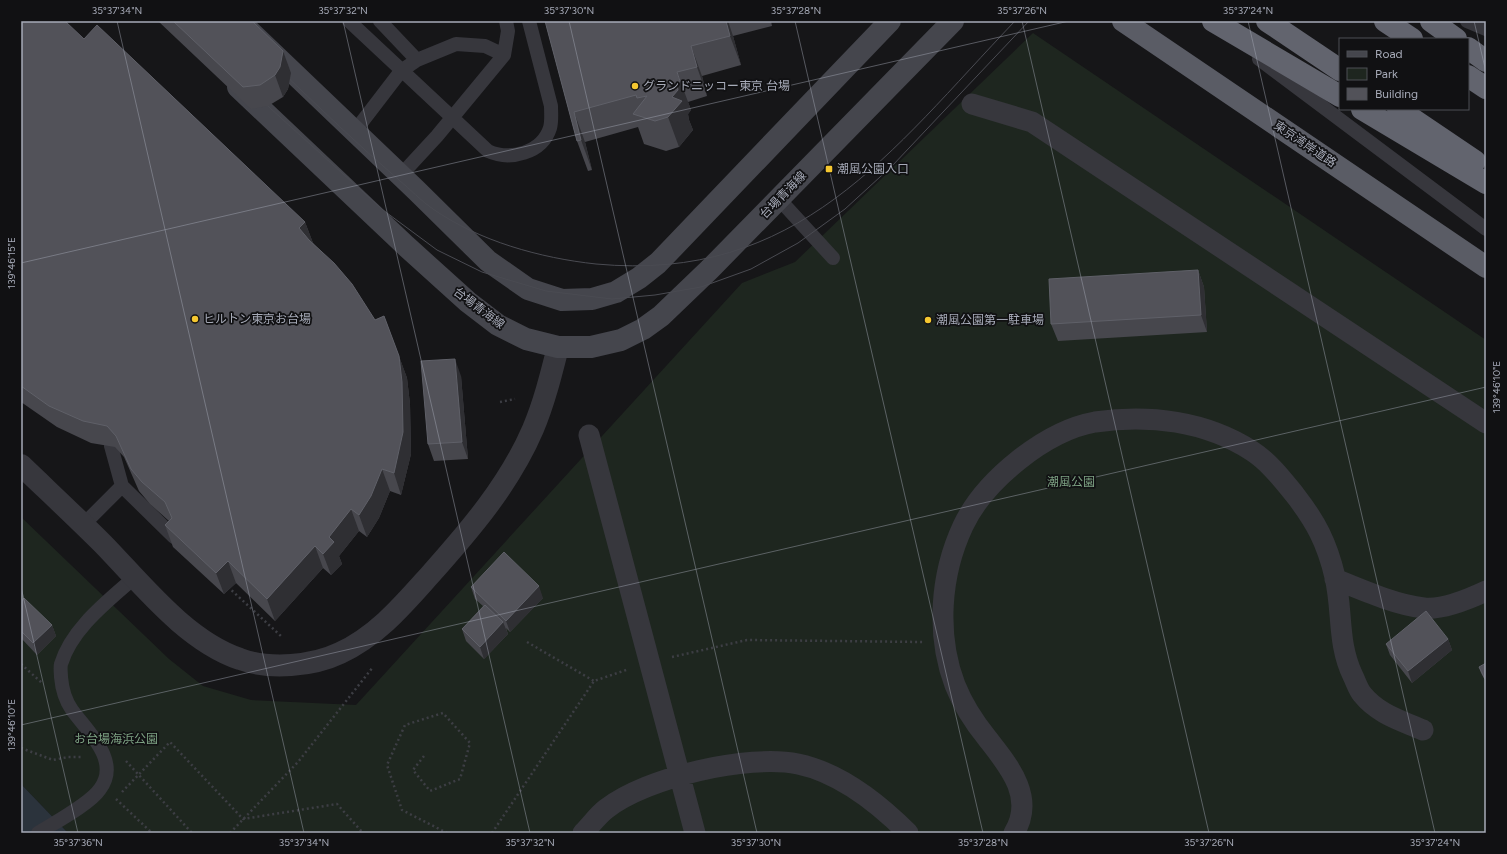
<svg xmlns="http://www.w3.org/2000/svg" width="1507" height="854" font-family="Figtree,'Noto Sans JP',sans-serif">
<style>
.green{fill:#1e261f}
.water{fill:#2b333c}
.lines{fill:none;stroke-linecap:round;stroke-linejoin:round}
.path{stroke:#3d3e44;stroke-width:2.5;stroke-dasharray:2 3;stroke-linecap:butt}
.service{stroke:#37373d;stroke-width:14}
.pedestrian{stroke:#37373d;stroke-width:21}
.tertiary{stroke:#37373d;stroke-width:22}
.secondary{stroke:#45464d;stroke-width:22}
.trunk{stroke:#5a5c65;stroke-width:22}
.motorway{stroke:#62646e;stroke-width:22}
.tram{stroke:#4a4b52;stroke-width:1}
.wall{fill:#47474d}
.shaded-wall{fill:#2f2f33}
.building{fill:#525259;stroke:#5f6068}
.ticks{fill:none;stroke:#a7abb8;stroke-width:1;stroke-opacity:0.45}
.poi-dot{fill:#f5c730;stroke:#111113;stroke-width:1.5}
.labels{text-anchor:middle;stroke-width:3.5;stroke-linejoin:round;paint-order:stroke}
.poi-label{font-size:12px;fill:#a7abb8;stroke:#111113;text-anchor:start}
.street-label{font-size:12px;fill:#a7abb8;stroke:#111113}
.park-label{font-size:12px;fill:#7ea384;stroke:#111113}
.neatline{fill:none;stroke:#a7abb8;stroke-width:1.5}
.ticks-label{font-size:10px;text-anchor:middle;fill:#a7abb8}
</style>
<rect width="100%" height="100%" fill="#161618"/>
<path class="green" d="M1033 33 1486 340V833H68L21 784V517L169 659 203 686 251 700 356 705 742 283 795 262Z"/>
<path class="water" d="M21 784 68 833H21Z"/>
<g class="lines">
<path class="path" d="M500 402 515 399
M228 587 282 637
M527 642 594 681
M672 657 747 640 923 642
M21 664 42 683
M21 748 53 760 68 757H81L82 758
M424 756 413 770 430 791 460 779 470 743 443 713 405 725 387 765 402 810 447 833
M126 761 192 833
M122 792 170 742 243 819 337 804 363 833
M116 799 152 833
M230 833 298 762 373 667
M492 833 594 681 629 669"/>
<path class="service" d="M349 21 488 151C510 161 542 153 550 128 552 121 551 113 551 106L529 21
M380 21 417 60
M1467 21 1486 29
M1259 59 1486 229
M355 131 401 71 417 60 456 44 485 46 504 55
M401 175 437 136 504 55 508 31 506 21
M779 199 833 258
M111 446 122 486 174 537
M83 525 122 486
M38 833C54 823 90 804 100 789 121 761 88 732 72 710 65 700 62 689 61 677 61 673 60 668 61 664 72 628 108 601 135 577"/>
<path class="pedestrian" d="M972 104 1032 122 1486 423
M589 435 695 833
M1335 579C1362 590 1396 605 1424 608 1443 610 1469 599 1486 591
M583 833C591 825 598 815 606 809 647 777 748 754 798 764 841 773 878 803 908 833
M1014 833C1036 797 1008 765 987 738 974 722 963 705 955 685 936 635 940 575 963 526 984 481 1045 431 1095 422 1149 414 1206 421 1252 451 1269 462 1282 479 1295 495 1316 522 1327 543 1335 577 1343 611 1337 643 1353 676 1356 682 1358 689 1362 694 1378 714 1400 720 1423 730"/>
<path class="tertiary" d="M21 465C48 491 76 517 103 544 142 584 186 641 240 659 270 670 313 666 340 653 377 636 403 605 429 576 469 531 509 485 533 429 544 403 551 375 558 347"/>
<path class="secondary" d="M239 21 416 190 488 261 528 289 562 300 592 299 616 292 639 278 658 263 890 21
M238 87 406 246 468 302 498 325 526 339 558 347H591L621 340 643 329 661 316 710 269 953 21"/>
<path class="trunk" d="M1123 21 1486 267"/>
<path class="motorway" d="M1213 21 1340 96
M1267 21 1340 70
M1385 21 1412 39
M1431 21 1456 39
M1468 48 1486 61
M1468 76 1486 88
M1362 109 1486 183
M1398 109 1475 161"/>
<path class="tram" d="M281 71C320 108 358 145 399 180 410 189 421 201 433 209 479 241 540 258 596 264 799 283 890 152 1015 21
M260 99 383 210 437 250 482 272 546 291 612 299 655 295 701 287 751 269 798 243 845 209 892 166 1029 21"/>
</g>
<path class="wall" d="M21 21 84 39 305 222 313 243 375 320 384 316 407 378 410 404 411 454 401 495 390 491 379 518 367 537 359 531 339 556 342 564 331 575 323 568 275 621 236 583 224 594 173 547 165 525 169 521 150 504 139 491 124 457 115 447 91 443 57 427 21 402Z
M158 21H252L283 51 291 73 288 89 283 97 268 106 251 109Z
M545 21H771L772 26 733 36 741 65 702 76 707 96 688 102 691 110 688 114 689 120 693 130 679 147 666 151 644 144 638 127 585 142 592 170 588 171 577 141Z
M1198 270 1204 287 1207 332 1058 341 1051 324Z
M461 376 468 459 434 461 428 444Z
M471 587 543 598 510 632 506 628 508 634 484 659 466 641 462 629 483 606 475 599Z
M21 602 52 625 56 636 37 655 21 638Z
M1448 639 1452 650 1412 683 1390 655 1386 644Z
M1486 663V682L1481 673 1479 667Z"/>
<path class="shaded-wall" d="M726 21H728L733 36 741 65 730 36Z
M691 46 702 76 707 96 697 67Z
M283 51 291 73 288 89 283 97 275 75Z
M677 72 691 110 688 114 689 120 693 130 679 147 668 117Z
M574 112 585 142 592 170 581 140Z
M305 222 313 243 307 250 299 228Z
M1198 270 1204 287 1207 332 1201 315Z
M399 356 407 378 410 404 411 454 401 495 394 473Z
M455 359 461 376 468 459 462 442Z
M382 469 390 491 379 518 367 537 359 515Z
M351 509 359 531 339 556 342 564 331 575 323 554 329 537Z
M315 546 323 568 275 621 267 599Z
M228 561 236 583 224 594 216 573Z
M539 586 543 598 510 632 506 621Z
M503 622 508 634 484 659 480 647Z
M52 625 56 636 37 655 33 643Z
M1448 639 1452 650 1412 683 1408 671Z"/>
<path class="building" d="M21 21H65L84 39 97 25 305 222 299 228 309 240 334 263 352 284 375 320 384 316 399 356 402 382 403 432 394 473 382 469 371 496 359 515 351 509 329 537 334 542 323 554 315 546 267 599 228 561 216 573 165 525 172 518 165 502 142 482 131 469 116 436 107 426 83 421 49 406 21 386Z
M173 21H252L283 51 280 67 275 75 260 85 243 87Z
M545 21H726L730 36 691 46 697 67 677 72 680 81 677 85 678 90 672 97 682 101 668 117 655 121 633 114 647 96 637 98 636 95 574 112 581 140 577 141Z
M1198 270 1201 315 1051 324 1049 279Z
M455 359 462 442 428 444 421 361Z
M504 552 539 586 506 621 471 587Z
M24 598 52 625 33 643 21 631V602Z
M485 605 503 622 480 647 462 629Z
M1426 611 1448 639 1408 671 1386 644Z
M1486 663V679H1485L1479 667Z"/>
<path class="ticks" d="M117 21 304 833M343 21 530 833M569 21 757 833M795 21 983 833M1022 21 1209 833M1248 21 1435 833M1474 21 1486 72M21 263 1069 21M21 587 78 833M21 725 1486 387"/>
<g class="poi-dot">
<circle cx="635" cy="86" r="4"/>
<rect x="825" y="165" width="8" height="8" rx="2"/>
<circle cx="195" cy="319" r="4"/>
<circle cx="928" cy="320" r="4"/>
</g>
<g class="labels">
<g class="poi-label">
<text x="643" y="90">グランドニッコー東京 台場</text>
<text x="837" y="173">潮風公園入口</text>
<text x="203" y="323">ヒルトン東京お台場</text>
<text x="936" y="324">潮風公園第一駐車場</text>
</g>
<g class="street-label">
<text transform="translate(1305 144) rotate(34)" y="4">東京湾岸道路</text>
<text transform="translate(783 195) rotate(-46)" y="4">台場青海線</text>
<text transform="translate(479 308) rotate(37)" y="4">台場青海線</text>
</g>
<g class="park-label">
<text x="1071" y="486">潮風公園</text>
<text x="116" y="743">お台場海浜公園</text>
</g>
</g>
<rect width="1507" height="854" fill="none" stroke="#111113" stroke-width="44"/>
<rect x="1339" y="38" width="130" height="72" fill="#111113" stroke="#4d4f55"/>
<rect x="1347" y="51" width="20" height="6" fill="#45464d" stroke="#4d4f55"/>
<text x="1375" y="58" font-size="12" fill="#a7abb8">Road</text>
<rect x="1347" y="68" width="20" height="12" fill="#1e261f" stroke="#4d4f55"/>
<text x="1375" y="78" font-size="12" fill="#a7abb8">Park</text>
<rect x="1347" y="88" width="20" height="12" fill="#525259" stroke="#4d4f55"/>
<text x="1375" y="98" font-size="12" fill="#a7abb8">Building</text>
<rect x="22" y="22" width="1463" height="810" class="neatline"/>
<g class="ticks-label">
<text x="117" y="14">35°37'34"N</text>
<text x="343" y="14">35°37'32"N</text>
<text x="569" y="14">35°37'30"N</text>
<text x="796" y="14">35°37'28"N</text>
<text x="1022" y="14">35°37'26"N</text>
<text x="1248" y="14">35°37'24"N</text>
<text transform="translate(11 263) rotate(-90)" y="4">139°46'15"E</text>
<text transform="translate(1496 387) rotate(-90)" y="4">139°46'10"E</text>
<text transform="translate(11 725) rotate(-90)" y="4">139°46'10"E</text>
<text x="78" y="846">35°37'36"N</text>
<text x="304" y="846">35°37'34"N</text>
<text x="530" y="846">35°37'32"N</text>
<text x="756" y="846">35°37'30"N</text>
<text x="983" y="846">35°37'28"N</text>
<text x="1209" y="846">35°37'26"N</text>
<text x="1435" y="846">35°37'24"N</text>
</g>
</svg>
